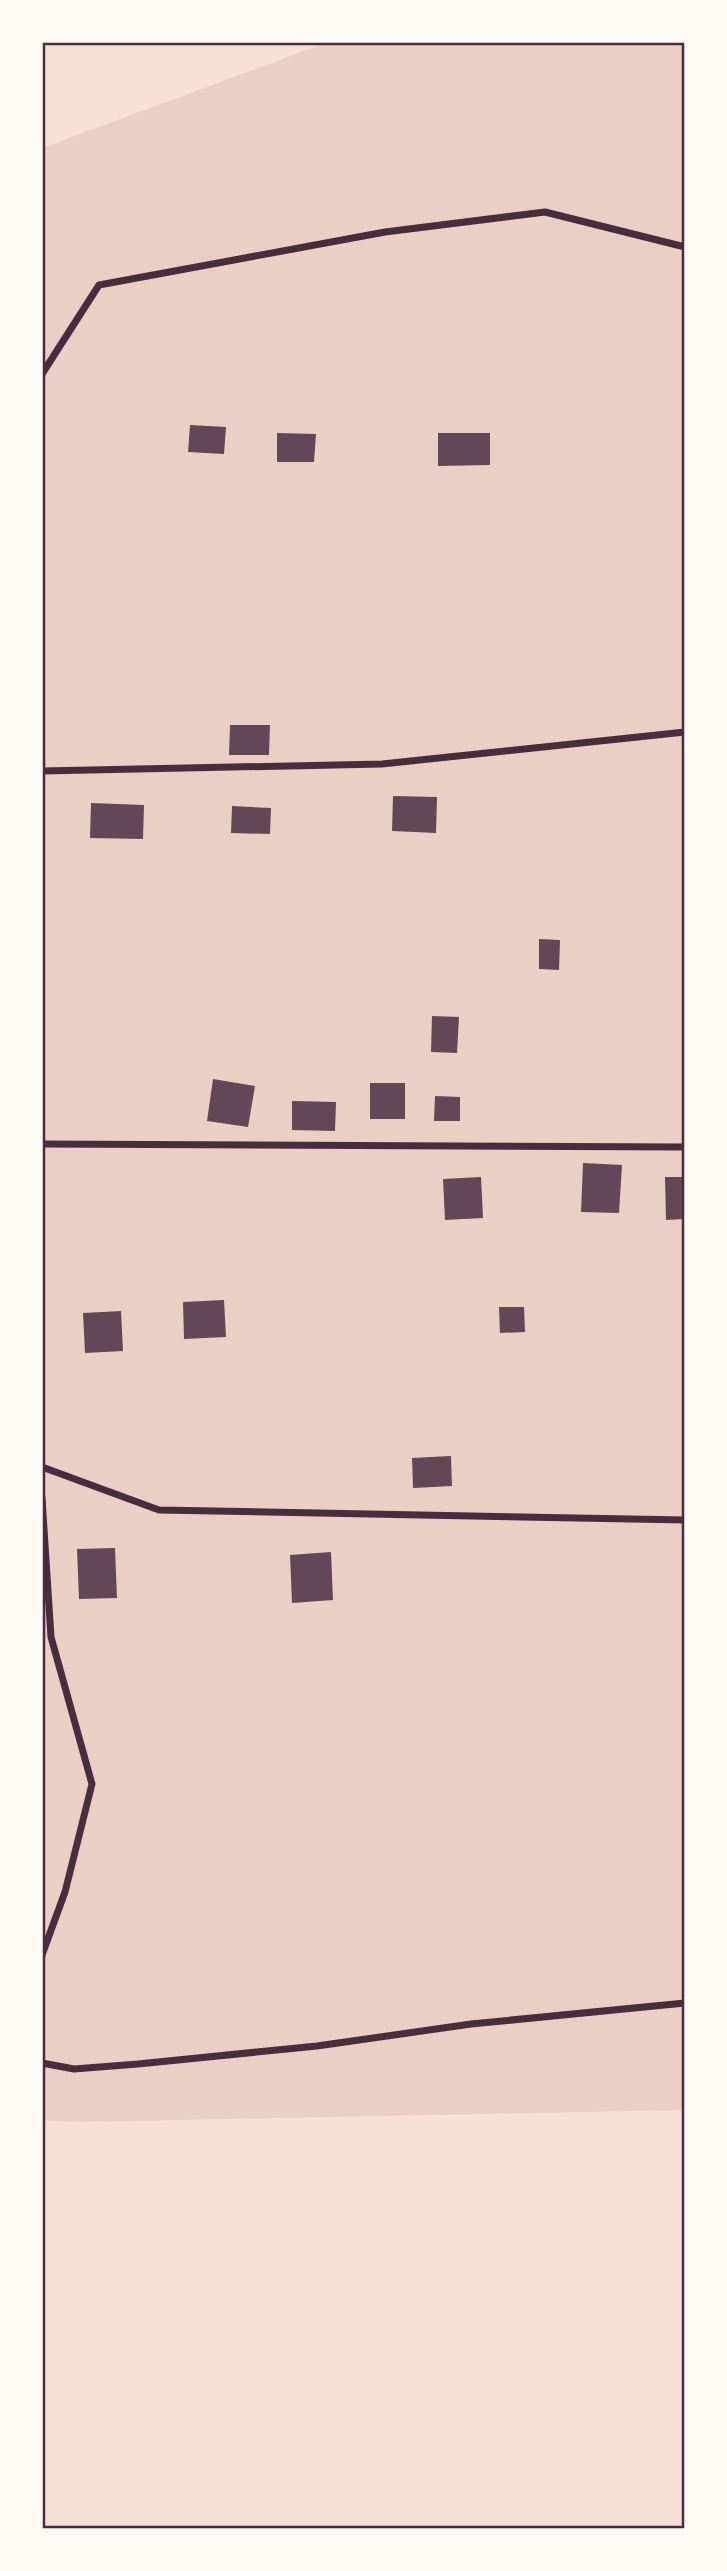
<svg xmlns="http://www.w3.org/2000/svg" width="727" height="2571" font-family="'Zilla Slab',serif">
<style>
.green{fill:#ebcfc5}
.building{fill:#644757}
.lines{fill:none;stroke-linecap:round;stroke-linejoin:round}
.minor{stroke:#4a2c40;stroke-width:7}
.neatline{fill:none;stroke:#4a2c40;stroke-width:2.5}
</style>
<rect width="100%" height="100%" fill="#f7e1d7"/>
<path class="green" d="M328 42H685V2110L80 2122 42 2120V148Z"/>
<path class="building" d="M190 425 226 427 224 454 188 452Z
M277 433 316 434 314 462H277Z
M438 433H490V465L438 466Z
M230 725H270L269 755H229Z
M393 796 437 797 436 833 392 831Z
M91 803 144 805 143 839 90 838Z
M232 806 271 808 270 834 231 833Z
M539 939 560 940 559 970 539 969Z
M432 1016 459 1017 457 1053 431 1052Z
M213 1079 255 1086 248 1127 207 1121Z
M370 1083H405V1119H370Z
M435 1096 460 1097V1121H434Z
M292 1101 336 1102 335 1131 292 1130Z
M583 1163 622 1165 619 1213 581 1212Z
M481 1177 483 1218 445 1220 443 1179Z
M665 1177H685V1219L666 1220Z
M224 1300 226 1337 184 1339 183 1302Z
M499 1307H524L525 1332 500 1333Z
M121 1311 123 1351 85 1353 83 1313Z
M451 1456 452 1486 413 1488 412 1458Z
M115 1548 117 1598 79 1599 77 1549Z
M331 1552 333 1600 292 1603 290 1555Z"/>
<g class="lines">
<path class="minor" d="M42 374 99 285 385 232 545 212 685 247
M42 771 382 764 685 732
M42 1144 685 1147
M42 1467 159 1510 685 1520
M42 1498 51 1637 92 1784 65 1892 42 1955
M42 2063 74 2069 138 2064 317 2046 471 2024 685 2003"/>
</g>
<rect width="727" height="2571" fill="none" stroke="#fffaf5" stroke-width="88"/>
<rect x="44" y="44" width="639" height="2483" class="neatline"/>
</svg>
